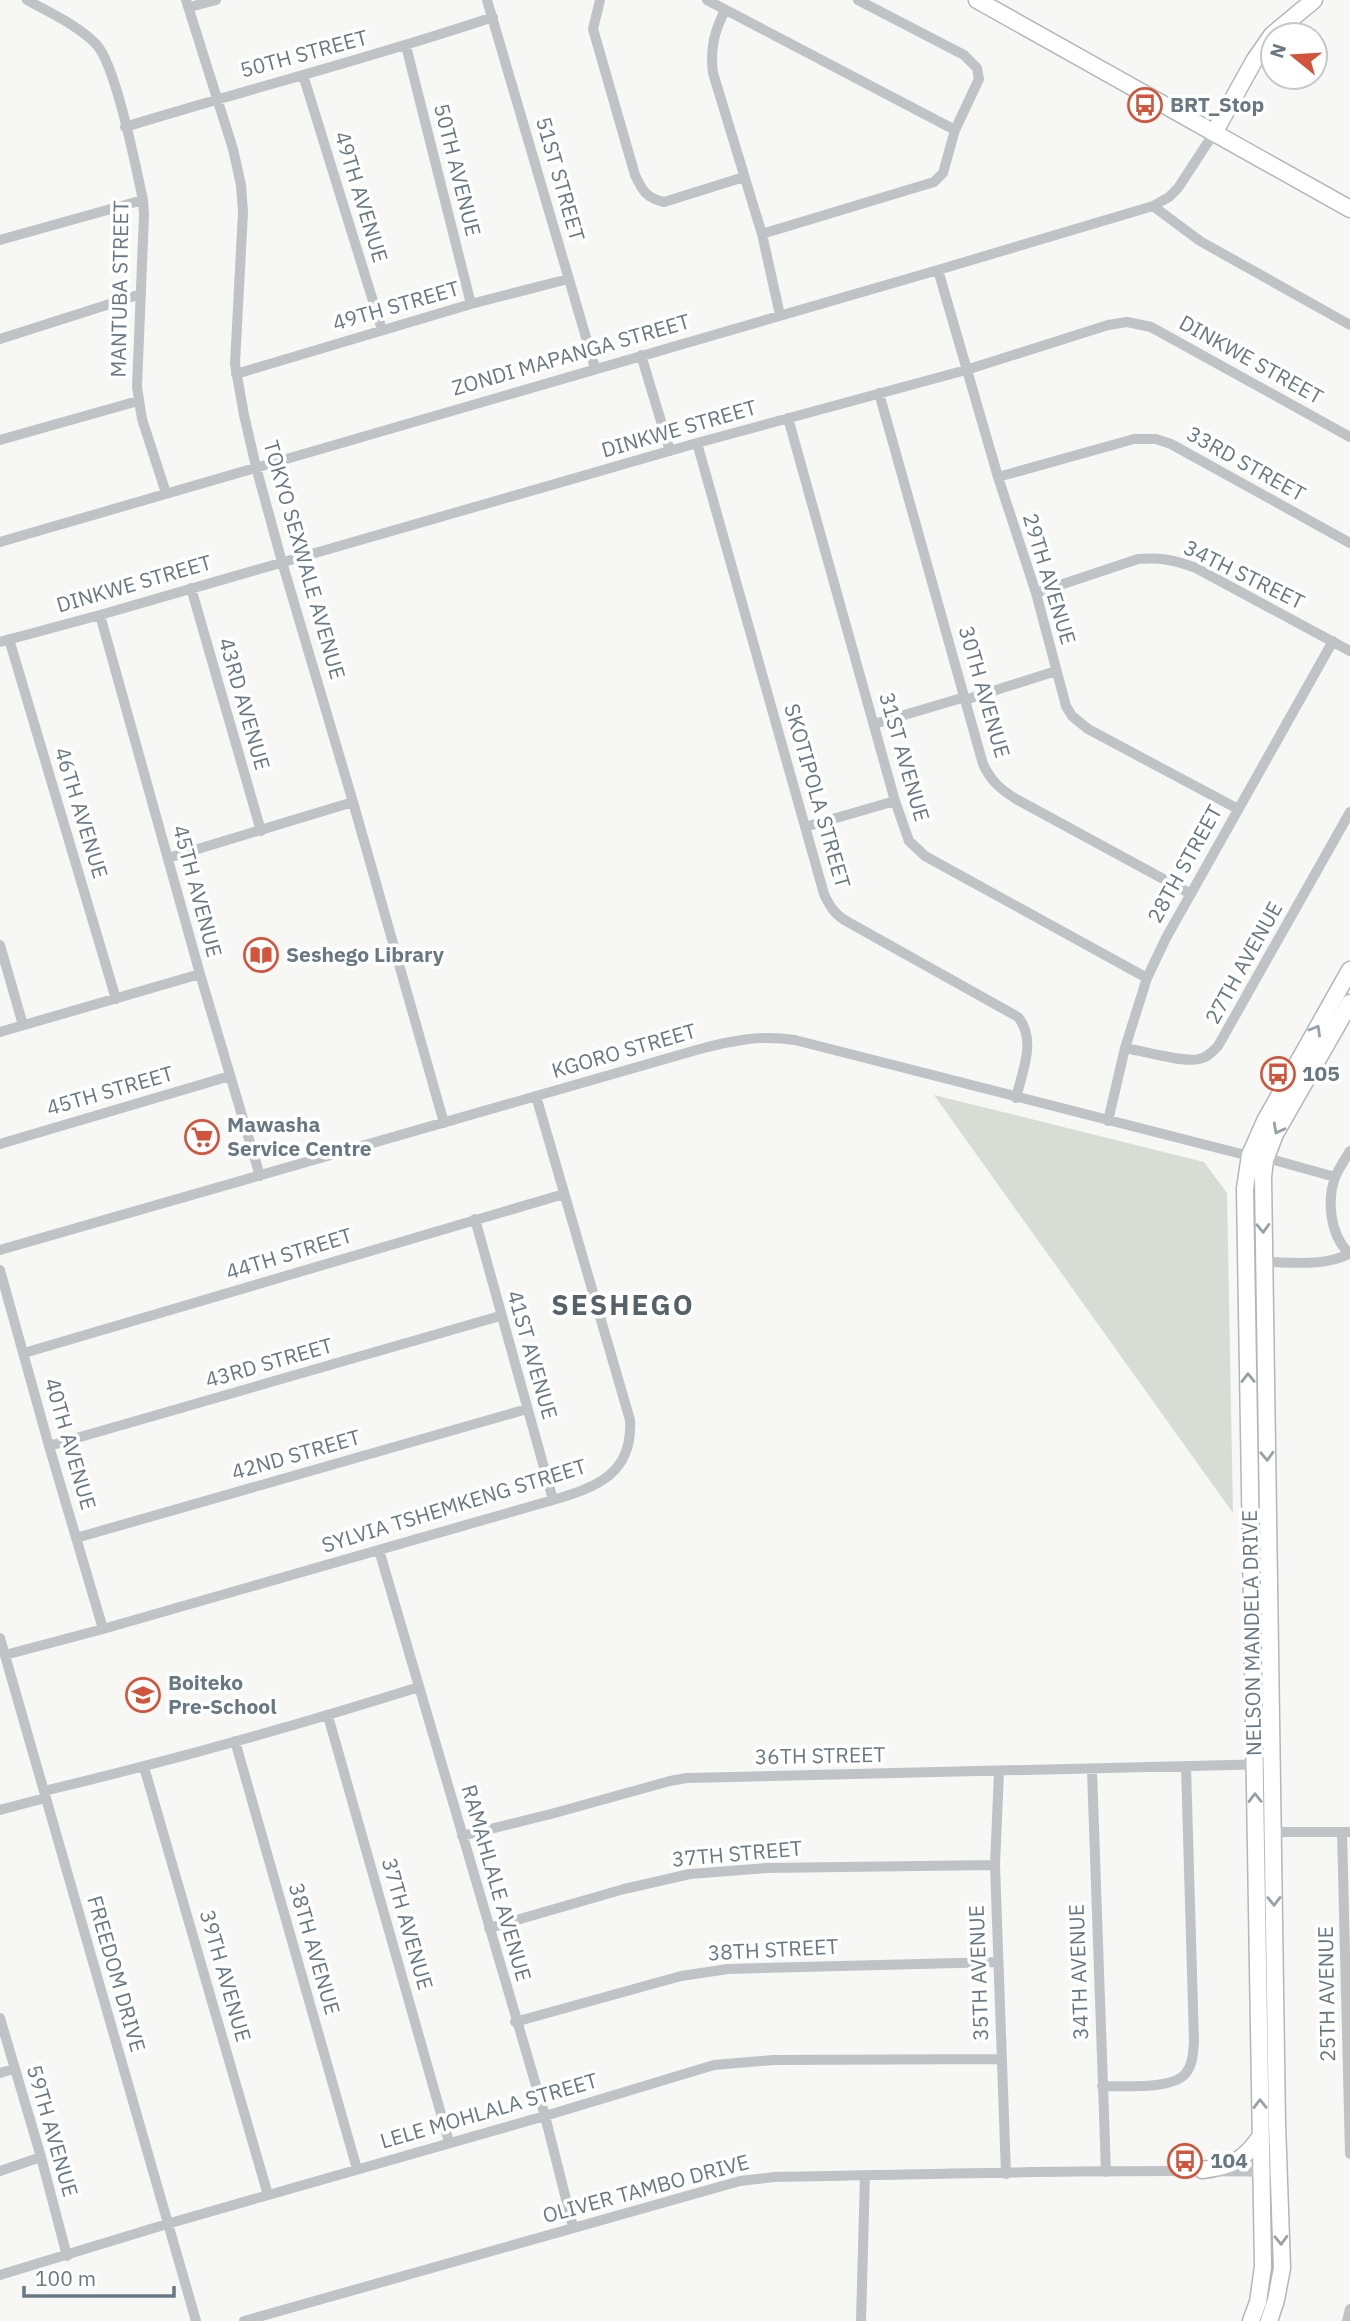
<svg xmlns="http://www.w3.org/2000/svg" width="1350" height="2321" font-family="'IBM Plex Sans',sans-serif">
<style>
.green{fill:#d7dcd4}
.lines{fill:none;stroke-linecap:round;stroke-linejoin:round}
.secondary-casing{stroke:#b1b7bb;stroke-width:19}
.street{stroke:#bfc3c6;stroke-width:10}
.secondary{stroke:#fff;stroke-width:16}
.oneway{stroke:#96a1a8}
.labels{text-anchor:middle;stroke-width:7;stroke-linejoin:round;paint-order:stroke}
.street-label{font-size:21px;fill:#697983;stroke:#fff}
.poi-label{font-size:21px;font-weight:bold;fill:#697983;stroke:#fff;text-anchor:start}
.district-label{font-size:28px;font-weight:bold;letter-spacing:2px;fill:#566269;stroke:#fff}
</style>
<rect width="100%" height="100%" fill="#f7f7f5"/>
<path class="green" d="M934 1095 1204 1162 1227 1193 1233 1513Z"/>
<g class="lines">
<g class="secondary-casing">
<path id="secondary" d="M977 0 1350 209
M1214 133 1254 61 1272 35 1314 0
M1202 2170C1233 2166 1243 2161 1261 2136
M1251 2321 1258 2302 1263 2267 1245 1189 1250 1155 1265 1121 1350 970
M1269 2321 1276 2300 1282 2268 1277 2124 1263 1177 1265 1160 1275 1134 1350 1003"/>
</g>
<path class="street" d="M27 0C50 13 76 24 96 44 116 65 136 168 143 200L144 215 137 387 142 419 166 493
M186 0 233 149 241 185 243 212 235 364 244 415 256 467 282 562 353 802 444 1123
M487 0 595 368
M600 0 593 29 635 175C642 190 646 198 664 202L744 177
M707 0 955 130
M190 7 216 0
M725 10C714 32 710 49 713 73L762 234 780 315
M406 46 471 304
M303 75 382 330
M125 127C248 89 372 58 493 17
M1153 206 1200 241 1350 325
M762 234 934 182 943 173 955 130 979 79 977 68 964 55 858 0
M0 240 143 200
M938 270 998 477 1036 593 1066 706 1072 716 1088 729 1238 809
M0 339 141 294
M641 355 670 451
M236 374 471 304 568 279
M879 393 983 764C991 781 1000 789 1016 799L1191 894
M788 418 895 801 909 841 925 856 1147 978
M0 440 138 401
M697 443 824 894C830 907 835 915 848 922L1018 1017C1037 1040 1022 1072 1016 1098
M998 477 1134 439H1156L1171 444 1350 543
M0 542 938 270 1153 206 1169 197 1178 188 1214 133
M191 588 261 831
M1036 593 1138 559C1159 557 1175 560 1196 568L1350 651
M100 615 200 974 260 1176
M9 639 116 999
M0 642 100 615 697 443 966 370 1108 325 1127 322 1151 327 1350 437
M965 700 1056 671
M874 724 965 697
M805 827 895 801
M168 858 353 802
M0 945 23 1025
M0 1032 200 974
M1125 1048C1143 1051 1183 1063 1199 1059 1207 1058 1212 1052 1218 1046L1350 812
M1108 1121 1125 1048 1147 978 1166 938 1333 641
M0 1144 230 1076
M1350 1151C1345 1159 1340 1167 1336 1175 1326 1200 1330 1236 1350 1254
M475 1219 553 1500
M0 1250 700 1049C734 1040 760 1035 795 1040L1265 1160H1274L1335 1177
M1264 1262C1292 1262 1323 1267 1349 1254
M0 1270 49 1446 103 1629
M24 1353 564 1194
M49 1446 500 1316
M76 1538 527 1409
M379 1550 545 2116 573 2227
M0 1638 196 2321
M5 1655 103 1629 553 1500C597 1487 633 1474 630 1420L536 1096
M328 1716 449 2142
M235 1741 357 2169
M144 1767 268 2195
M1092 1770 1106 2172
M999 1772 995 1865 1006 2174
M44 1791C170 1761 295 1726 419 1687
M0 1810 45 1798
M1269 1832H1350
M1342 1832 1350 2154
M462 1836 551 1814 670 1781 687 1778 1272 1764
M489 1928 624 1889 690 1874 766 1868 995 1865
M0 2018 41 2157 67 2256
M515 2022 681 1976 728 1969 998 1962
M0 2073 14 2069
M1102 2086C1123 2086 1173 2090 1186 2073 1193 2064 1193 2053 1194 2042L1186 1766
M0 2171 41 2157
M0 2275 167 2224 545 2116 714 2065 773 2060 1001 2059
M244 2321 740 2181 774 2177C942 2174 1111 2169 1279 2172
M861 2321 865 2175
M1347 2321 1350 2309"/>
<use href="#secondary" class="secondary"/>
</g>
<defs><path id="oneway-chevron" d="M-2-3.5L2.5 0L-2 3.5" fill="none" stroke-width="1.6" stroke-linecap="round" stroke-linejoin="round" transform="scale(1.75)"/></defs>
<g class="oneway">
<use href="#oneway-chevron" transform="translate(1316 1030) rotate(-60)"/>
<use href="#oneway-chevron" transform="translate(1278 1129) rotate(118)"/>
<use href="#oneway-chevron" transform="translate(1263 1228) rotate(88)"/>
<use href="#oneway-chevron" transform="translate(1248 1378) rotate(-91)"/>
<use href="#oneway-chevron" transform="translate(1267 1456) rotate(88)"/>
<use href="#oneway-chevron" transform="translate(1255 1798) rotate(-91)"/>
<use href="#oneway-chevron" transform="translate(1274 1901) rotate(89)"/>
<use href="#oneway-chevron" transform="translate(1260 2104) rotate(-91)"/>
<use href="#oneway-chevron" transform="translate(1281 2240) rotate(88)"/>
</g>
<defs>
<g id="bus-ring" transform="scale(1.75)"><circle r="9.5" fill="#fff" stroke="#d2543a" stroke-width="1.5"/><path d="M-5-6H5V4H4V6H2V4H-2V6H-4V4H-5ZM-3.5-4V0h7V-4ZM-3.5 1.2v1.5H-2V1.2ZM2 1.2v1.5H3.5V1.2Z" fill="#d2543a"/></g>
<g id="library-ring" transform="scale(1.75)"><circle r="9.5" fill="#fff" stroke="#d2543a" stroke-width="1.5"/><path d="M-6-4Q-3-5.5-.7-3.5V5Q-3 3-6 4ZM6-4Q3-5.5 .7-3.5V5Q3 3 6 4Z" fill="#d2543a"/></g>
<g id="supermarket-ring" transform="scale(1.75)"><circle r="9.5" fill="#fff" stroke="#d2543a" stroke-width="1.5"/><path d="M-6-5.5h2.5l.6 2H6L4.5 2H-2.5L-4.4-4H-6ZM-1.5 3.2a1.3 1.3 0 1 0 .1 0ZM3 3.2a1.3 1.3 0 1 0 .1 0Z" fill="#d2543a"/></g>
<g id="school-ring" transform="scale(1.75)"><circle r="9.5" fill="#fff" stroke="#d2543a" stroke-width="1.5"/><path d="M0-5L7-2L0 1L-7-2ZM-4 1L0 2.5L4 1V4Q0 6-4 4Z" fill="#d2543a"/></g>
</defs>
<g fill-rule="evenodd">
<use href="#bus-ring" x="1145" y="105"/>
<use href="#library-ring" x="261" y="955"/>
<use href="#bus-ring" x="1278" y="1074"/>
<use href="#supermarket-ring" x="202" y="1137"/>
<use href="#school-ring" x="143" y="1695"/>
<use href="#bus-ring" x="1185" y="2161"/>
</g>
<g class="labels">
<g class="street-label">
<text transform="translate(304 54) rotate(-15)" y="7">50TH STREET</text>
<text transform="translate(457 170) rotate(76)" y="7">50TH AVENUE</text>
<text transform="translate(560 179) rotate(74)" y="7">51ST STREET</text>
<text transform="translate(361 197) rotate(73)" y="7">49TH AVENUE</text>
<text transform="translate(120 289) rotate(-89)" y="7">MANTUBA STREET</text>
<text transform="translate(396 306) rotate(-16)" y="7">49TH STREET</text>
<text transform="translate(571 355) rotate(-16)" y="7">ZONDI MAPANGA STREET</text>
<text transform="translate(1251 360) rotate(29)" y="7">DINKWE STREET</text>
<text transform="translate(679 429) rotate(-16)" y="7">DINKWE STREET</text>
<text transform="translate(1246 464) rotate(29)" y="7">33RD STREET</text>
<text transform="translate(304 560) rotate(74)" y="7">TOKYO SEXWALE AVENUE</text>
<text transform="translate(1244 575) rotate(26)" y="7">34TH STREET</text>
<text transform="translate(1049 579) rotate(73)" y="7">29TH AVENUE</text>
<text transform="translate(134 584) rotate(-16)" y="7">DINKWE STREET</text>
<text transform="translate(984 692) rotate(74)" y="7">30TH AVENUE</text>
<text transform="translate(244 704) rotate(74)" y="7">43RD AVENUE</text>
<text transform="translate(904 757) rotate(74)" y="7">31ST AVENUE</text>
<text transform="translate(817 796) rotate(74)" y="7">SKOTIPOLA STREET</text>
<text transform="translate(81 813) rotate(73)" y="7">46TH AVENUE</text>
<text transform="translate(1185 864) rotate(-61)" y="7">28TH STREET</text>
<text transform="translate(197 891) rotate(75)" y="7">45TH AVENUE</text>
<text transform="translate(1244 963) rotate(-61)" y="7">27TH AVENUE</text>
<text transform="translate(624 1051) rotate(-16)" y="7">KGORO STREET</text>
<text transform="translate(110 1091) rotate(-16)" y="7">45TH STREET</text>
<text transform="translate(289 1254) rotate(-17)" y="7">44TH STREET</text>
<text transform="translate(532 1355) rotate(74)" y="7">41ST AVENUE</text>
<text transform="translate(269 1363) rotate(-16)" y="7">43RD STREET</text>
<text transform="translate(70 1444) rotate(74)" y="7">40TH AVENUE</text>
<text transform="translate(296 1455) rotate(-16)" y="7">42ND STREET</text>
<text transform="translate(454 1506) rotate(-17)" y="7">SYLVIA TSHEMKENG STREET</text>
<text transform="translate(1252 1633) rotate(-91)" y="7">NELSON MANDELA DRIVE</text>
<text transform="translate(820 1756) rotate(-1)" y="7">36TH STREET</text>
<text transform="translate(737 1854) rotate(-5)" y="7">37TH STREET</text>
<text transform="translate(496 1883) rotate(74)" y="7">RAMAHLALE AVENUE</text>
<text transform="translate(407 1924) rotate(74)" y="7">37TH AVENUE</text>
<text transform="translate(314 1949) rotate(74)" y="7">38TH AVENUE</text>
<text transform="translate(773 1950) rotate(-3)" y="7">38TH STREET</text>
<text transform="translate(1079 1972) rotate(-92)" y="7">34TH AVENUE</text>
<text transform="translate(979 1973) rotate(-92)" y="7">35TH AVENUE</text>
<text transform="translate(116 1974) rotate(74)" y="7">FREEDOM DRIVE</text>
<text transform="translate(225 1976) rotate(74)" y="7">39TH AVENUE</text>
<text transform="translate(1327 1994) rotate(-91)" y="7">25TH AVENUE</text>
<text transform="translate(489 2111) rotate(-16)" y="7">LELE MOHLALA STREET</text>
<text transform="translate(52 2131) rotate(74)" y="7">59TH AVENUE</text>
<text transform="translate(646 2189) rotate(-15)" y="7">OLIVER TAMBO DRIVE</text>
</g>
<g class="poi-label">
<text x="1170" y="112">BRT_Stop</text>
<text x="286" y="962">Seshego Library</text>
<text x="1302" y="1081">105</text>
<text x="227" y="1132">Mawasha<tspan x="227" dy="24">Service Centre</tspan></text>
<text x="168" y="1690">Boiteko<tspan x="168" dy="24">Pre-School</tspan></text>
<text x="1210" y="2168">104</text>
</g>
<g class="district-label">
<text x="623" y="1315">SESHEGO</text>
</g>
</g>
<g transform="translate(1294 56) rotate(288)"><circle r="33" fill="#ffffff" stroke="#c3c9cd" stroke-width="2"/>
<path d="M0-5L12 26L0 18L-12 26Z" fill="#d2543a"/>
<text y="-10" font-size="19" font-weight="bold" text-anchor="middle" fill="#697983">N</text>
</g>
<path d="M24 2286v10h150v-10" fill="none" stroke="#697983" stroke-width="3.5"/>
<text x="35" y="2286" font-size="21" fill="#697983" stroke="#ffffff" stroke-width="5" paint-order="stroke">100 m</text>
</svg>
